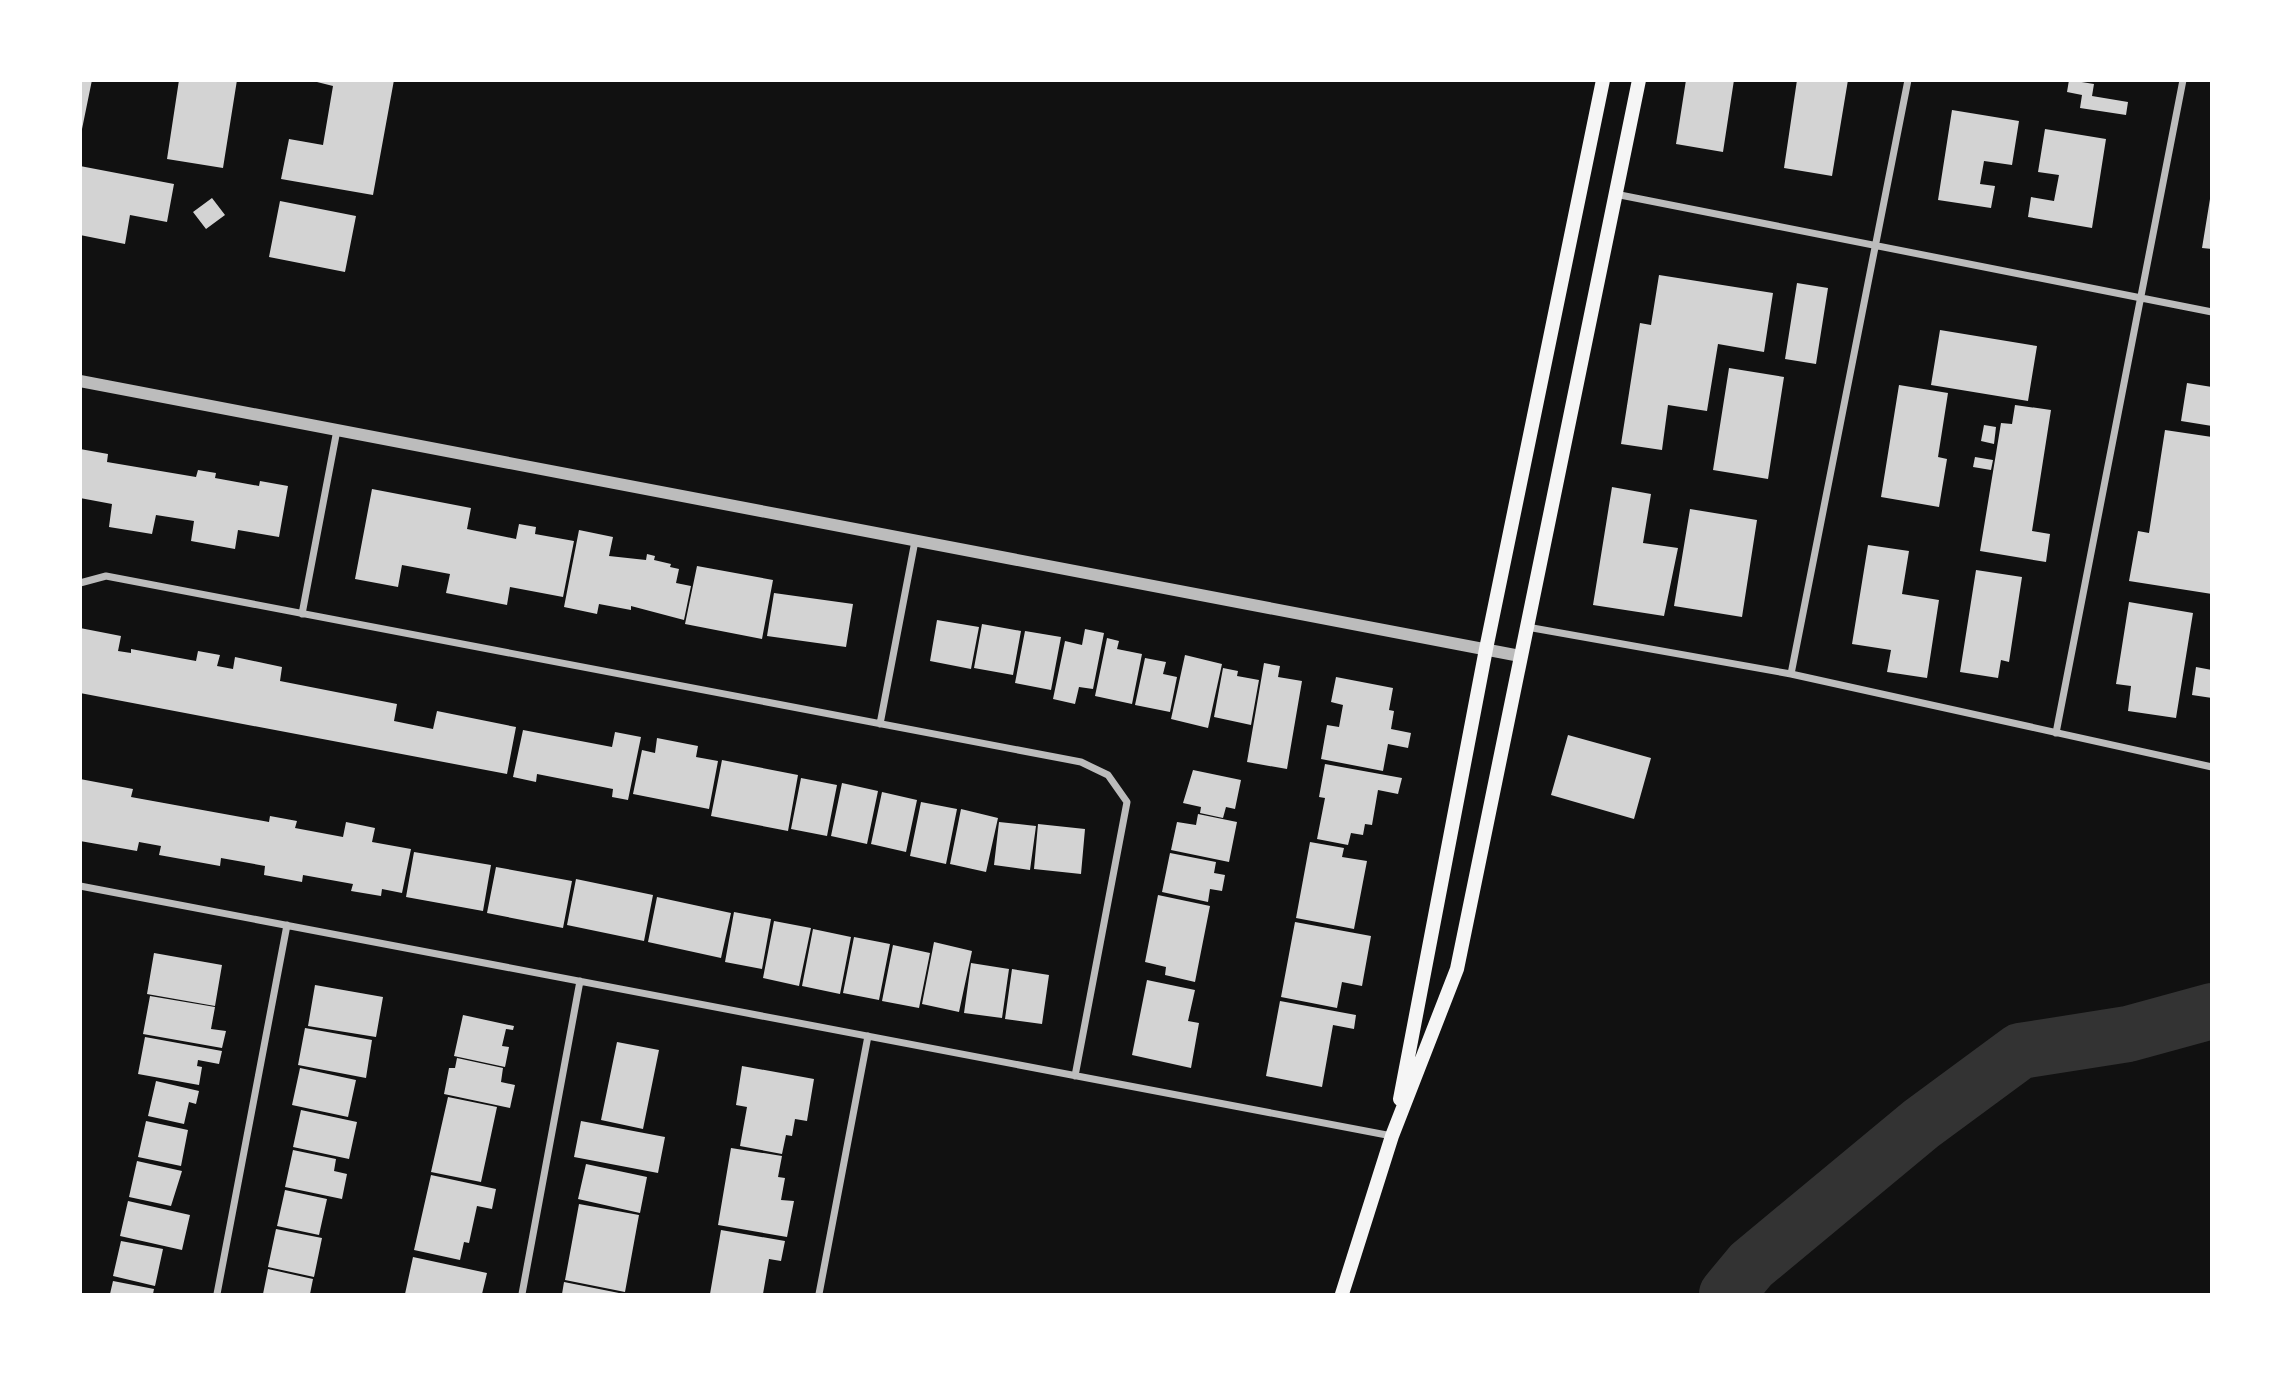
<svg xmlns="http://www.w3.org/2000/svg" width="2292" height="1375" font-family="Merriweather,serif">
<style>
.lines{fill:none;stroke-linecap:round;stroke-linejoin:round}
.river{stroke:#333;stroke-width:56}
.building{fill:#d3d3d3}
.minor{stroke:#bcbcbc;stroke-width:7}
.tertiary{stroke:#bcbcbc;stroke-width:12}
.secondary{stroke:#f5f5f5;stroke-width:14}
</style>
<rect width="100%" height="100%" fill="#111"/>
<g class="lines">
<path class="river" d="M1727 1294 1751 1265 1921 1124 2020 1051 2128 1034 2212 1011"/>
</g>
<path class="building" d="M80 80H92L82 129H80Z
M179 80H237L223 168 167 159Z
M309 80H394L373 195 281 179 289 139 323 145 333 86Z
M1686 80H1734L1723 152 1676 144Z
M1797 80H1848L1832 176 1784 168Z
M2069 80 2094 84 2092 96 2128 102 2126 115 2080 108 2082 95 2067 92Z
M1952 110 2019 121 2012 165 1984 161 1980 184 1995 186 1991 208 1938 200Z
M2045 129 2106 139 2092 228 2028 217 2031 197 2054 201 2059 175 2038 172Z
M80 166 174 184 167 222 130 215 125 244 80 235Z
M212 198 225 215 206 229 193 212Z
M2210 199H2212V249L2202 248Z
M280 201 356 216 345 272 269 257Z
M1659 275 1773 293 1764 352 1718 344 1707 411 1668 405 1662 450 1621 444 1640 323 1651 325Z
M1797 283 1828 288 1816 364 1785 359Z
M1940 330 2037 346 2028 401 1931 385Z
M1729 368 1784 377 1768 479 1713 470Z
M2187 383 2212 387V426L2181 421Z
M1899 385 1948 393 1938 457 1947 459 1939 507 1881 497Z
M2015 405 2051 410 2032 531 2050 534 2046 562 1980 551 2001 423 2012 424Z
M1984 425 1996 427 1994 444 1981 441Z
M2165 430 2212 437V594L2129 581 2138 531 2149 533Z
M80 449 108 454 107 462 196 477 198 470 216 473 215 478 259 486 260 481 288 486 279 537 238 530 235 549 191 541 194 521 156 515 152 534 109 527 112 504 80 498Z
M1975 457 1993 460 1991 470 1973 467Z
M1612 487 1651 494 1643 543 1678 548 1664 616 1593 605Z
M372 489 471 508 467 529 516 539 519 524 536 527 535 534 574 541 563 597 510 587 507 605 446 593 450 574 402 565 398 587 355 579Z
M1690 509 1757 520 1742 617 1674 606Z
M579 530 613 537 609 556 646 560 647 554 655 556 654 560 671 564 670 567 679 569 676 583 691 586 684 620 631 606V610L599 604 597 614 564 607Z
M1868 545 1909 551 1902 594 1939 600 1927 678 1887 672 1891 650 1852 644Z
M697 566 773 580 762 639 685 624Z
M1976 570 2022 577 2009 662 2001 660 1998 678 1960 672Z
M774 593 853 604 846 647 767 636Z
M2129 602 2193 613 2176 718 2128 711 2131 686 2116 684Z
M937 620 979 627 971 669 930 661Z
M982 624 1021 631 1013 675 974 668Z
M80 628 121 636 118 651 131 653V649L196 661 198 651 220 655 217 666 233 669 235 657 282 667 280 681 397 704 394 721 433 729 437 711 516 727 507 774 80 693Z
M1085 629 1104 633 1093 689 1079 687 1075 704 1053 699 1065 641 1082 645Z
M1025 631 1061 637 1051 690 1015 683Z
M1107 638 1119 641 1117 649 1142 654 1132 704 1095 696Z
M1185 655 1222 664 1208 728 1171 719Z
M1145 658 1166 662 1163 674 1177 677 1170 712 1135 705Z
M1264 663 1280 666 1278 677 1302 681 1287 769 1247 762Z
M2196 667 2212 670V698L2192 695Z
M1223 668 1238 671 1237 676 1259 680 1251 725 1214 717Z
M1336 677 1393 688 1389 710 1394 711 1391 729 1411 733 1408 748 1388 744 1383 771 1321 759 1327 725 1339 727 1343 705 1331 702Z
M523 730 612 747 615 732 641 737 628 800 612 797 613 789 537 774 536 782 513 777Z
M1568 735 1651 758 1634 819 1551 795Z
M657 738 698 746 696 757 718 761 709 809 633 794 642 750 655 753Z
M722 760 798 775 788 831 711 816Z
M1325 764 1402 778 1398 794 1378 790 1372 825 1365 824 1363 835 1351 833 1348 845 1317 839 1325 798 1319 797Z
M1193 770 1241 780 1235 809 1226 807 1223 818 1200 813 1201 807 1183 803Z
M801 778 837 785 827 836 791 829Z
M80 779 133 789 131 797 269 822 270 816 297 821 295 828 343 837 346 822 375 828 372 842 411 849 402 893 382 889 381 896 351 891 353 884 303 875 302 882 264 875 265 866 221 858 220 866 159 855 161 846 139 842 137 851 80 841Z
M842 783 878 791 867 844 831 836Z
M882 792 917 800 906 852 871 844Z
M921 802 957 809 946 864 910 856Z
M961 809 998 818 986 872 950 864Z
M1198 814 1237 822 1229 862 1171 850 1177 822 1196 825Z
M999 822 1036 826 1030 870 994 865Z
M1038 824 1085 829 1081 874 1034 869Z
M1310 842 1344 848 1342 857 1367 861 1354 929 1296 918Z
M414 852 491 865 483 911 406 897Z
M1170 853 1216 862 1214 873 1225 875 1222 891 1210 889 1208 902 1162 892Z
M496 867 572 881 563 928 487 913Z
M576 879 653 895 644 941 567 925Z
M1158 895 1210 906 1195 982 1165 975 1166 967 1145 962Z
M657 897 731 913 721 958 648 942Z
M734 912 771 919 762 969 725 962Z
M774 921 811 928 799 986 763 978Z
M1295 922 1371 936 1362 986 1342 982 1337 1008 1281 997Z
M813 929 851 937 840 994 802 986Z
M854 937 890 944 879 1000 843 993Z
M934 942 972 951 959 1012 922 1004Z
M893 945 930 953 919 1008 882 1001Z
M154 953 222 965 215 1006 147 994Z
M971 963 1009 969 1002 1018 964 1013Z
M1012 969 1049 975 1042 1024 1005 1019Z
M1147 980 1195 990 1188 1021 1199 1023 1191 1068 1132 1055Z
M315 985 383 997 376 1037 308 1026Z
M150 996 215 1007 211 1029 226 1031 222 1048 143 1034Z
M1280 1001 1356 1015 1354 1029 1333 1025 1322 1087 1266 1076Z
M463 1015 514 1026 513 1030 506 1029 502 1046 509 1047 505 1067 454 1056Z
M305 1028 372 1040 366 1078 298 1065Z
M145 1037 222 1051 219 1064 198 1060 197 1066 202 1067 199 1085 138 1074Z
M617 1042 659 1050 643 1129 601 1120Z
M457 1058 503 1068 501 1082 515 1085 510 1108 444 1094 449 1068H455Z
M742 1066 814 1079 807 1121 795 1119 792 1136 786 1135 782 1154 740 1146 747 1107 736 1105Z
M300 1068 356 1080 348 1117 292 1105Z
M156 1081 199 1091 196 1104 189 1102 184 1124 148 1116Z
M448 1097 497 1107 481 1182 431 1172Z
M301 1110 357 1122 349 1159 293 1147Z
M146 1121 188 1130 181 1166 138 1157Z
M581 1121 665 1137 658 1173 574 1157Z
M731 1148 782 1156 778 1177 785 1178 781 1200 794 1201 787 1237 718 1225Z
M293 1150 336 1159 334 1171 347 1174 342 1199 285 1187Z
M137 1161 182 1171 171 1206 129 1197Z
M586 1164 647 1177 640 1213 578 1199Z
M431 1175 496 1189 492 1209 477 1206 469 1243 464 1242 460 1260 414 1250Z
M285 1190 327 1199 319 1235 277 1226Z
M128 1201 190 1215 182 1250 120 1236Z
M579 1204 639 1215 625 1292 565 1280Z
M276 1229 322 1238 314 1277 268 1267Z
M721 1230 785 1241 781 1261 769 1259 763 1294H710Z
M121 1241 163 1249 155 1286 113 1276Z
M413 1257 487 1273 482 1294H405Z
M268 1269 313 1279 310 1294H263Z
M113 1281 154 1289 153 1294H110Z
M564 1282 619 1293V1294H562Z"/>
<g class="lines">
<path class="minor" d="M1615 194 2212 312
M80 583 106 576 1081 762 1108 775 1127 802 1075 1076
M302 614 337 430
M1527 627 1791 674 2212 767
M1791 674 1908 80
M880 724 915 541
M2056 733 2183 80
M80 886 1392 1136
M217 1294 287 925
M522 1294 580 981
M819 1294 868 1036"/>
<path class="tertiary" d="M80 381 1520 656"/>
<path class="secondary" d="M1400 1099 1486 649 1603 80
M1342 1294 1392 1136 1457 969 1639 80"/>
</g>
<rect width="2292" height="1375" fill="none" stroke="#ffffff" stroke-width="164"/>
</svg>
